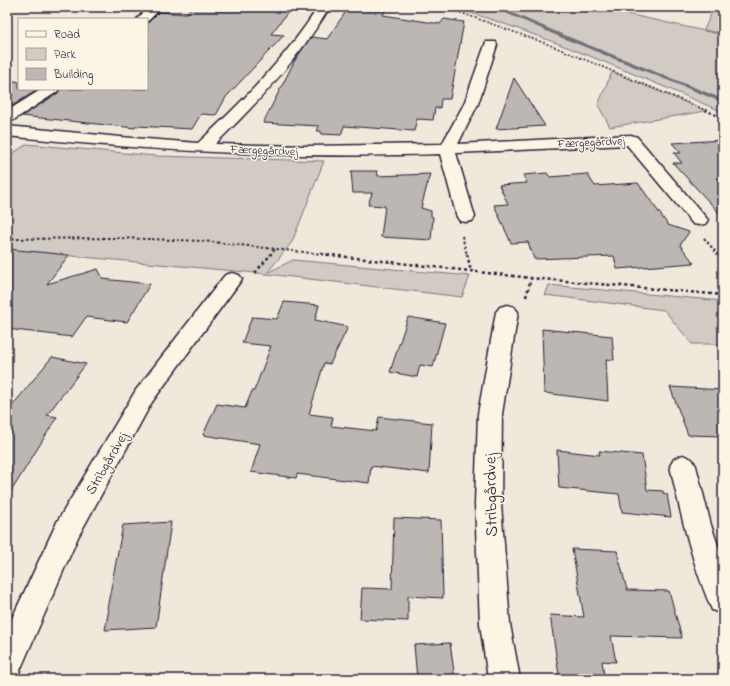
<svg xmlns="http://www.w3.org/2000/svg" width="730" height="686" font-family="'Indie Flower',sans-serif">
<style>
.green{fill:#d1cbc3;stroke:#7a767f}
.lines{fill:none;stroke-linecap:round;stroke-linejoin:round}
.stream{fill:#716f79;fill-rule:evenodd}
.building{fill:#bcb7b3;stroke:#22223b}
.street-casing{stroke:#22223b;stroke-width:3}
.path-far2{stroke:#22223b;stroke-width:1.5;stroke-dasharray:2 2;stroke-linecap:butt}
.path-far1{stroke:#22223b;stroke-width:2;stroke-dasharray:2.5 2.5;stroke-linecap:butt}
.path{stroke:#22223b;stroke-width:2.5;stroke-dasharray:3 3;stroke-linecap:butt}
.street{fill:#fcf5e5;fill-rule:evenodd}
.labels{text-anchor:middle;stroke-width:3;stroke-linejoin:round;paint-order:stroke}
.far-street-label{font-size:12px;fill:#22223b;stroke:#fcf5e5}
.street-label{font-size:14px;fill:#22223b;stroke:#fcf5e5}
.near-street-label{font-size:17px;fill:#22223b;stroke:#fcf5e5}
</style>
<rect width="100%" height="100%" fill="#efe8db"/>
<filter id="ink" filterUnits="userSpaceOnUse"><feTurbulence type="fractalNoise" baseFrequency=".025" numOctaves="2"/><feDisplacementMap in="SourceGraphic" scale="8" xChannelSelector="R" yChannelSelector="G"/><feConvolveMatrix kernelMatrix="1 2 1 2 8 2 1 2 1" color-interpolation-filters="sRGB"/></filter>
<g filter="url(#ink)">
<path class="green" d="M452 7H595L723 35V112C634 74 545 35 452 7Z
M714 7H723V34L704 30Z
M612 72 706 111 610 127 598 105Z
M27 144 156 156 324 161 292 242 267 273 293 260 470 276 462 297 267 274 7 250V157Z
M549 285 723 301V344H692L664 310 545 295Z"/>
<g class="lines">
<path class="stream" d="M492 7H498L564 35 723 99V101H719L560 37Z"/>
</g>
<path class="building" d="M192 7H244L289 11 271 34 284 35 226 97 216 115 201 114 192 129 136 126 135 128 22 116 58 93 60 89H147V24L159 12 186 14Z
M349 7H387L383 15 440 24 444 19 464 22 450 99H441L440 108H435L433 120 417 119 414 131 344 126 341 135 321 134V131H317L319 126 263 123 295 60 311 37 327 39Z
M514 78 545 126 496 129Z
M7 79 19 82V89H39L7 109Z
M723 140V217L673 163H682L674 153H681L672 143Z
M351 171H377L378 176 430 174 421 208 431 211V216L433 217 431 240 381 237 385 206 368 205 372 193H353Z
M547 173 550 177 587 174 595 186 638 183 668 225 689 232 680 245 694 263 617 269 614 256 534 259 528 242 511 243 494 205 508 204 499 185 527 183 523 175Z
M7 249 69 255 47 284 98 269 103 279 150 284 127 322 86 317 72 337 7 329Z
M284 302 319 305 315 320 348 327 330 364 324 363 309 414 333 417 331 426 376 431 379 417 432 423 429 473 371 466 369 483 297 474 296 478 251 472 260 444 203 435 217 404 245 408 252 391H254L271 346 242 343 252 317 277 319Z
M408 317 445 323 433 367 420 365 417 377 390 372Z
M542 329 612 336 614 360 606 359 608 401 544 393Z
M52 357 86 364 47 415 57 417 7 498V412Z
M670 387 723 390V436L688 435Z
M557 450 600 455 599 451 642 455 647 490 663 491V493L667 494 671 517 622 512 619 494 559 488Z
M394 518 441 520 443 598 408 596V621L360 619 362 588 392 589Z
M171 522 156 627 105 630 109 609H107L123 525Z
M572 549 617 551 627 590 669 591 682 638 611 636 616 662 602 661 604 676 559 675 550 615 584 617Z
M450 643 455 679H417L414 645Z"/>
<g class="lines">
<g class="street-casing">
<path id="street" d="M149 7H162L147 22V19H137Z
M318 7H330C298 59 259 102 215 144L308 146 442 144 464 104 485 45 486 42H496L497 45 478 104 458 144 631 135 637 137 708 220 705 224 699 225 693 224 627 145 456 153 475 217 472 221 466 222 460 221 457 217 440 154C294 159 152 151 7 136V126L120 137 198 143C243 101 285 59 318 7Z
M42 89H59L57 92 12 121 7 123V111Z
M232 273 239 275 242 279 152 402 78 537 18 675 7 679V629L57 522 136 390 225 275Z
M507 305 514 307 518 312 502 414 501 504 510 624 520 679H488L480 624 475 504 478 414 496 312 500 307Z
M683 455 692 459 696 466 711 525 723 560V614L712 610C692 564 681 515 670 466L674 459Z"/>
</g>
<path class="path-far2" d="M445 7 550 45 708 111"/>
<path class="path-far1" d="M705 110 723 118
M462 236 467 255
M704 238 718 255
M7 239 118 238 203 241 330 255
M270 255 276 248"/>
<path class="path" d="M321 254 531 278 723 295
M467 254 471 271
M718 254 723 261
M255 273 271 254
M526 297 531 278"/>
<use href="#street" class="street"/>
</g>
</g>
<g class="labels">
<g class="far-street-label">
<text transform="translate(591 142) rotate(-3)" y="4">Færgegårdvej</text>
<text transform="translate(264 150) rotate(2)" y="4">Færgegårdvej</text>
</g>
<g class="street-label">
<text transform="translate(106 463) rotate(-60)" y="5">Stribgårdvej</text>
</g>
<g class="near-street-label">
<text transform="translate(490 495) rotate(-91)" y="6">Stribgårdvej</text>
</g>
</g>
<rect width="730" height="686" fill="none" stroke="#fcf5e5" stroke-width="24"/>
<rect x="12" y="12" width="706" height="662" fill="none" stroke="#22223b" stroke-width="1.5" filter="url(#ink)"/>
<rect x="18" y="18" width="130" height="72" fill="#fcf5e5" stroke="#a5a1a1"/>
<rect x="26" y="31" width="20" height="6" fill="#fcf5e5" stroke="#a5a1a1"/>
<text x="54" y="38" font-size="12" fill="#22223b">Road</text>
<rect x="26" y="48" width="20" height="12" fill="#d1cbc3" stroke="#a5a1a1"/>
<text x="54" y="58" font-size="12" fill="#22223b">Park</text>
<rect x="26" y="68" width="20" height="12" fill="#bcb7b3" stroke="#a5a1a1"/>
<text x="54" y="78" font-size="12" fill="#22223b">Building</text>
</svg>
